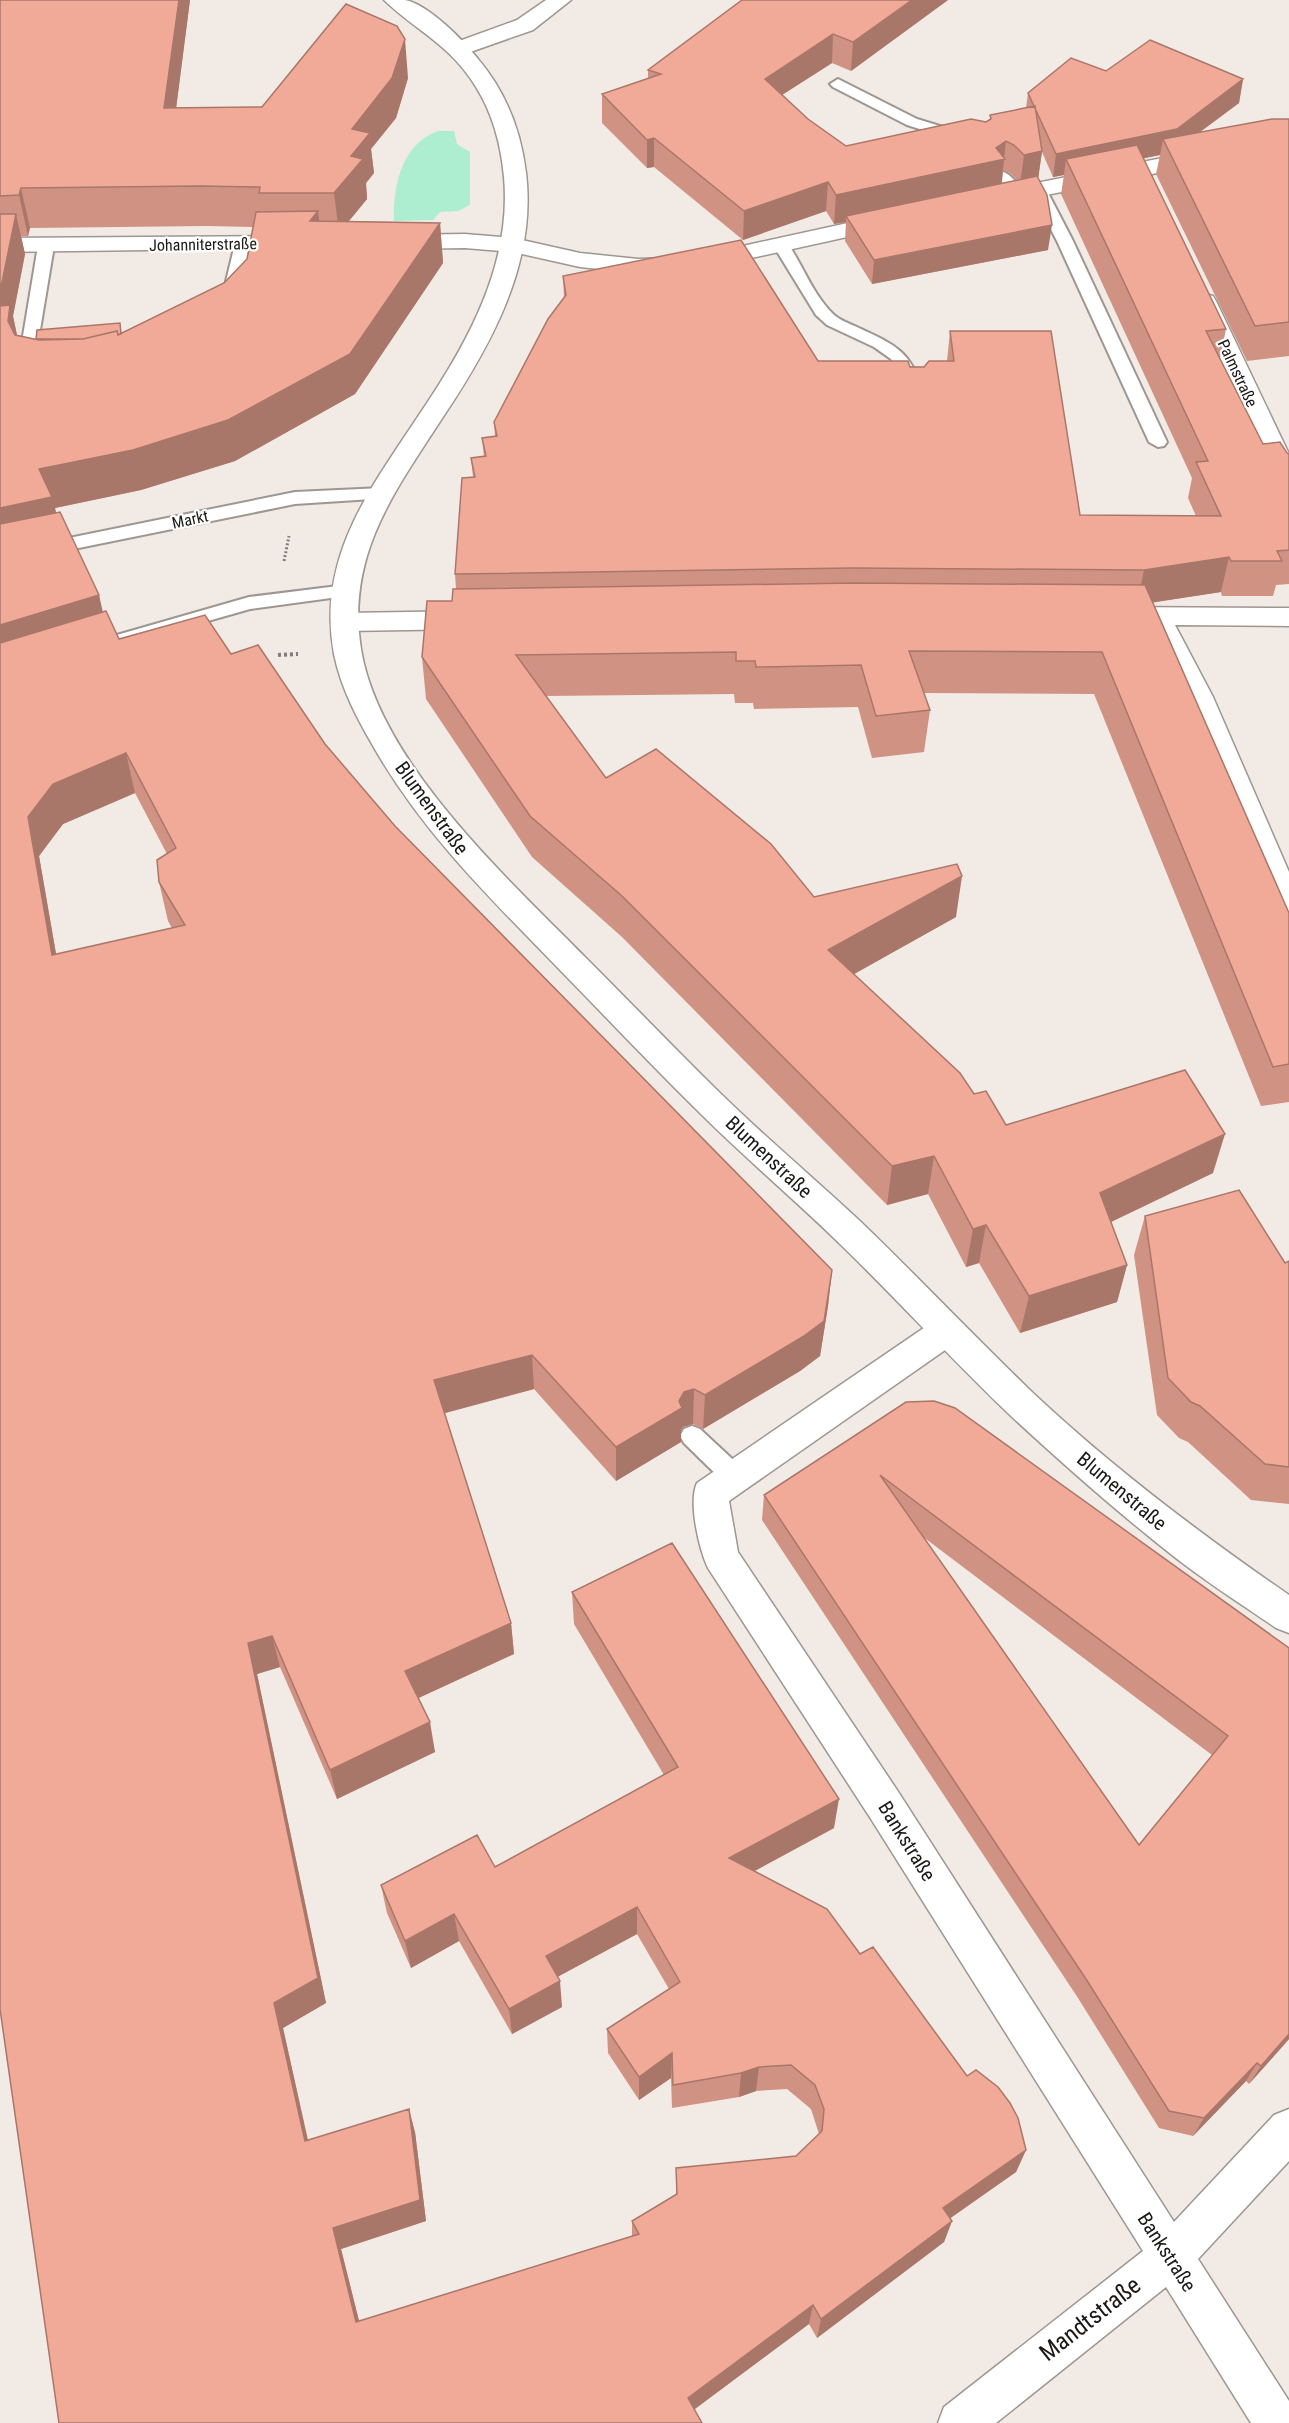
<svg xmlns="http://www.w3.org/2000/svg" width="1289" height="2423" font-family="'Roboto Condensed',sans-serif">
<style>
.green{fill:#adeed0}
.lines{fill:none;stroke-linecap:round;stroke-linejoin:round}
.service-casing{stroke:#9d9691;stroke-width:4}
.minor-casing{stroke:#9d9691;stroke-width:3}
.tertiary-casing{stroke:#9d9691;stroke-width:3}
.path-far1{stroke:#817c79;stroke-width:3;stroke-dasharray:2 2;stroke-linecap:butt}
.path{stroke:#817c79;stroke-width:4;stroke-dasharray:3 3;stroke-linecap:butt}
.service{fill:#fff;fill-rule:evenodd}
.minor{fill:#fff;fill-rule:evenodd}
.tertiary{fill:#fff;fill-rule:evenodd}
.wall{fill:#d09283;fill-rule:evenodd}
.shaded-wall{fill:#a9776a}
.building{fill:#f2aa98;stroke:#a9776a;stroke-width:1.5;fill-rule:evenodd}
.labels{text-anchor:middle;stroke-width:4.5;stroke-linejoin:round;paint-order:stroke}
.far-street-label{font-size:16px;fill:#1b1917;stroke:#fff}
.street-label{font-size:20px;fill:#1b1917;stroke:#fff}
.near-street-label{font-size:24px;fill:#1b1917;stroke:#fff}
</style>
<rect width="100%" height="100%" fill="#f2eae4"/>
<path class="green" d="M438 131H454L457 144 470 152V205L458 211 440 212 433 220 394 221C393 187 401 144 438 131Z"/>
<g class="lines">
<g class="service-casing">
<path id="service" d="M838 79 917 119 966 134 969 137 961 142 907 125 833 87 830 84Z
M1003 172C1012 175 1019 186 1025 194L1023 197H1011L995 177 997 174Z
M1038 184 1046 189 1073 241 1167 442 1164 446 1158 447 1149 442 1057 241 1030 189Z
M243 239 251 244 238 298 230 303 224 302 222 298 235 244Z
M781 240 787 242C803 266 813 295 834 315 841 321 851 324 859 328 893 344 910 350 922 389L919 393H907L891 359 874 347 827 325 816 315 773 245Z
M46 241 54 246 35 360 39 368 31 373 25 372 19 360 38 246Z
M382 488 388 490 391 494 388 498 295 504 0 564V552L295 492Z
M346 585 353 587 355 591 353 595 250 609 96 653 89 651 87 647 89 643 249 597Z
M692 1426 700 1429 743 1469 746 1476 743 1483 734 1487 725 1483 684 1443 680 1436 684 1429Z"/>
</g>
<g class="minor-casing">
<path id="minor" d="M546 0H571L533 30 459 56 451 54 448 49 451 44 517 20Z
M1289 133V147L1001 204 993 202 989 197 993 192 1001 190Z
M889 214 897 216 901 221 897 226 738 261 673 272 638 273 580 267 513 252 465 248 398 249 390 247 386 242 390 237 398 235 465 234 513 238 580 253 638 259 673 258 738 247Z
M295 236 303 238 307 243 303 248 0 252V238Z
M1204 294 1213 296 1216 301 1289 454V489L1280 487 1276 481 1192 301 1195 296Z
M1114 607 1289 608V626L1175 625 1213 697 1289 872V918L1278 915 1274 907 1185 697 1148 625 1104 622 1100 616 1104 610Z
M471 611 481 614 485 620 481 626 471 629 345 631 335 628 331 622 335 616 345 613Z
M946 1317 958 1321 963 1331 958 1341 729 1501 738 1552 899 1793 1174 2222 1274 2115 1289 2109V2161L1198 2259 1289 2401V2423H1251L1166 2287 996 2423H938L944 2407 1143 2251 871 1819 708 1568C699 1549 688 1502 697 1483L934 1321Z"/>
</g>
<g class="tertiary-casing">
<path id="tertiary" d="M384 0C391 0 398 0 405 0 428 4 464 41 478 59 506 92 521 131 526 173 537 263 491 345 443 417 395 491 346 555 361 649 379 762 509 880 587 959 632 1004 676 1050 721 1094 766 1138 815 1179 861 1222 919 1278 975 1337 1033 1393 1113 1468 1199 1533 1289 1595V1633L1276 1628C1241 1604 1205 1581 1172 1555 1116 1511 1063 1464 1011 1416 952 1360 898 1300 839 1243 794 1199 745 1158 700 1113 652 1066 606 1017 559 969 491 899 425 835 376 751 358 720 341 689 334 654 316 557 371 488 421 412 468 343 512 263 504 177 501 145 493 114 476 87 450 44 416 31 384 0Z"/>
</g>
<path class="path-far1" d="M284 561 289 536"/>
<path class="path" d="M278 655 298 654"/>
<use href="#service" class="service"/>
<use href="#minor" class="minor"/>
<use href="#tertiary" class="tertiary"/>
</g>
<path class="wall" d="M0 0H190L176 108 262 107 408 78 396 118 371 149 374 173 366 183 367 199 349 221 440 223 443 263 355 394 235 461 141 490 55 508 56 513 99 595 102 612 119 639 231 654 325 744 395 826 832 1270 828 1306 820 1356 800 1371 703 1429 693 1424 683 1427 681 1430V1442L616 1481 534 1389 444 1413 511 1623 514 1654 418 1698 435 1752 337 1799 280 1667 257 1674 326 2003 283 2028 308 2140 415 2132 426 2221 341 2249 359 2321 632 2236V2221L676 2195V2168L796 2156 819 2134 811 2109 787 2089 756 2091 739 2097 672 2108 671 2078 639 2100 608 2053 607 2029 669 1989 637 1934 557 1977 562 2007 512 2034 459 1941 411 1968 387 1913 381 1885 495 1867 664 1775 574 1624 572 1592 834 1828 754 1871 860 1954 967 2076 1026 2150 1016 2172 950 2218 952 2221 944 2242 817 2338 809 2324 694 2409 59 2423 0 2009ZM207 226 253 227 247 259 224 283 122 333 36 339 17 335 13 316 25 254 21 236H28L30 228ZM135 793 167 854 159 882 168 921 172 928 56 954 39 856 63 824Z
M948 0 851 71 832 63 782 95 808 119 846 146 986 122 990 120V115L1026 108 1028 93 1106 71 1243 79 1239 103 1200 132 1289 119V356L1247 361 1156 174 1160 155 1143 158 1226 329 1220 358 1263 444 1289 454V584L1276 585 1273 596H1222L1221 592 1153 602 1289 913V1102L1261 1106 1094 694 924 693 930 710 924 752 872 758 858 707 754 709 753 703H735L734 694 546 696 606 778 814 897 956 917 853 974 974 1094 1006 1125 1213 1173 1111 1222 1127 1265 1117 1302 1020 1333 979 1263 966 1267 928 1194 887 1205 622 937 532 857 426 699 422 657 452 601 456 589 455 574 473 477 471 458 484 457 482 438 495 436 494 422 564 298 563 276 818 361 924 367 947 361 950 331 1080 515 1196 516 1188 498 1192 478 1061 194 1064 175 1053 177 1042 152 1038 178 1048 250 872 284 845 241 846 222 834 224 826 211 743 240 654 167 647 168 602 123V94L648 79V70ZM1003 170 1011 174 1017 180 1002 183Z
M1145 1216 1285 1263 1289 1261V1504L1251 1500 1188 1442 1179 1438 1157 1415 1134 1255Z
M906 1402 1289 1648V2039L1249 2084 1246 2081 1193 2136 1159 2128 1078 1998 762 1520 764 1495ZM922 1536 1212 1755 1139 1845Z"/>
<path class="shaded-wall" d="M179 0H190L171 148 164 108Z
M912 0H948L851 71 853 42Z
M833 34 832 63 763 107 765 79Z
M405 39 408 78 396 118 371 149 374 173 366 183 367 199 339 233 334 193 351 156 352 129Z
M1243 79 1239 103 1173 152 1163 139 1160 155 1073 173 1066 159 1064 175 1053 177 1056 154Z
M654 138V167L647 168V140Z
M1006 141 1001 188 846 216V222L834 224 836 195 996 148Z
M1042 151 1038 180 1020 184 1024 155Z
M828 182 826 211 743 240 744 211Z
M21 188 30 228 28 236 19 195Z
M318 211 323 251 310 221Z
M16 214 25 254 13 316 19 345 0 318V292Z
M440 223 443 263 355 394 235 461 141 490 55 508 62 537 0 550V508L39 469Z
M1052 225 1048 250 872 284 874 260Z
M1229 557 1221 592 1137 605 1144 570Z
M99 595 108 635 0 669V625Z
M126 753 135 793 63 824 39 856 63 994 52 955 28 817 53 784Z
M962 876 956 917 824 991 828 950Z
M1225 1134 1213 1173 1090 1232 1100 1193Z
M934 1156 928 1194 887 1205 892 1166Z
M986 1225 979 1263 966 1267 973 1229Z
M1127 1265 1117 1302 1020 1333 1029 1296Z
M832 1270 828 1306 820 1356 800 1371 703 1429 705 1395Z
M532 1355 534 1389 438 1415 434 1380Z
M694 1389 693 1424 683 1427 681 1430V1442L616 1481V1447L679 1401 684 1392Z
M511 1623 514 1654 410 1702 405 1671Z
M272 1636 280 1667 257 1674 326 2003 283 2028 313 2164 305 2141 274 2003 248 1643Z
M430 1722 435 1752 337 1799 330 1770Z
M839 1799 834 1828 727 1886 729 1858Z
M637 1907V1934L548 1982 546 1956Z
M454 1914 459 1941 411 1968 405 1941Z
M560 1981 562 2007 512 2034 509 2009Z
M1289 2034V2039L1249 2084 1261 2066Z
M672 2053 671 2078 639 2100V2077Z
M1257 2063 1246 2081 1193 2136 1204 2118Z
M759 2067 756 2091 739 2097 741 2073Z
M409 2109 415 2132 426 2221 341 2249 364 2341 356 2322 333 2228Z
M1026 2150 1016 2172 935 2229 943 2208Z
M952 2221 944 2242 817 2338 821 2319Z
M813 2305 809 2324 687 2415 688 2398Z"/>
<path class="building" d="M0 0H179L164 108 262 107 346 4 397 26 405 39 392 78 352 129 370 133 351 156 363 159 334 193H259L260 187 200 186 21 188 19 195 0 196Z
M742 0H912L853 42 833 34 765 79 808 119 846 146 971 119 986 122 991 119 990 115 1035 106 1042 151 1024 155 1014 145 1006 141 996 148 1005 159 836 195 828 182 744 211 654 138 647 140 602 94 661 74 648 70Z
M1150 40 1243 79 1177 129 1056 154 1028 93 1071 58 1106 71Z
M1272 119H1289V322L1255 326 1163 139Z
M1137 145 1226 329 1206 331 1263 444 1280 442 1287 453 1289 454V550L1277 551 1282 561H1231L1229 557 1144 570 853 568 455 574 462 478 475 477 471 458 486 456 482 438 497 436 494 422 548 319 566 295 563 276 741 240 818 361H908L910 367H924L929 361H954L950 331H1051L1080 515 1221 516 1196 462 1208 461 1066 159Z
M1037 176 1047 195 1052 225 874 260 846 216Z
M318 211 310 221 440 223 350 354 228 420 133 450 39 469 52 497 0 508V306L10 305 8 321 15 335 39 340 83 339 117 331 118 335 224 283 247 259 256 212Z
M0 214H16L0 292Z
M120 323 121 334 118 335 117 331 83 339H36L37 330Z
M60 512 99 595 0 625V524Z
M854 583 1145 585 1289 913V1064L1273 1067 1102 652 909 651 930 710 876 716 861 665 756 667 755 661H736V652L516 655 606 778 656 749 771 844 814 897 957 864 962 876 828 950 960 1073 974 1094 986 1091 1006 1125 1185 1070 1225 1134 1100 1193 1127 1265 1029 1296 986 1225 973 1229 934 1156 892 1166 622 896 530 816 422 657 427 601H452L453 589Z
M106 611 119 639 205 615 231 654 258 645 325 744 395 826 832 1270 824 1321 804 1336 705 1395 694 1389 684 1392 679 1401 682 1408 616 1447 532 1355 434 1380 511 1623 405 1671 430 1722 330 1770 272 1636 248 1643 318 1978 274 2003 305 2141 409 2109 420 2200 333 2228 356 2322 639 2234 632 2221 677 2194 676 2168 796 2156 822 2131 824 2109 815 2085 791 2065 759 2067 741 2073 673 2085 672 2053 639 2077 607 2029 680 1982 637 1907 546 1956 560 1981 509 2009 454 1914 405 1941 381 1885 477 1835 495 1867 678 1767 572 1592 672 1543 839 1799 729 1858 827 1909 860 1954 873 1947 967 2076 976 2070 998 2087 1010 2103 1018 2118 1026 2150 943 2208 952 2221 821 2319 813 2305 688 2398 702 2423H59L0 2009V643ZM126 753 176 848 157 860 159 882 185 925 52 955 28 817 53 784Z
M1239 1190 1285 1263 1289 1261V1467L1265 1464 1200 1406 1191 1402 1168 1378 1145 1216Z
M934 1401 955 1408 1289 1648V2034L1261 2066 1257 2063 1204 2118 1169 2111 1086 1979 764 1495 906 1402ZM880 1475 1228 1736 1139 1845Z"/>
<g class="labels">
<g class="far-street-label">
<text transform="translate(203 244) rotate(-1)" y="6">Johanniterstraße</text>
<text transform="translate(1238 373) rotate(65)" y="6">Palmstraße</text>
<text transform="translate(190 519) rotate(-12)" y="6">Markt</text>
</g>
<g class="street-label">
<text transform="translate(432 808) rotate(54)" y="7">Blumenstraße</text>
<text transform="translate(769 1157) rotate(43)" y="7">Blumenstraße</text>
<text transform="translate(1122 1491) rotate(40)" y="7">Blumenstraße</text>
<text transform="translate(907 1841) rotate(58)" y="7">Bankstraße</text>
<text transform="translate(1167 2252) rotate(57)" y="7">Bankstraße</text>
</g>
<g class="near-street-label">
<text transform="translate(1090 2319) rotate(-38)" y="8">Mandtstraße</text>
</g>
</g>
</svg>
